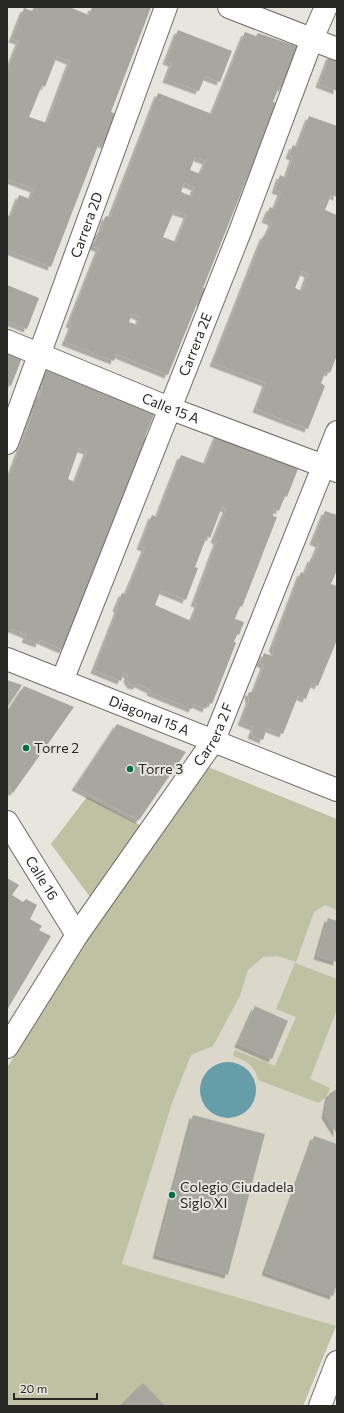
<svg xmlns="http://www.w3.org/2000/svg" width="344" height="1413" font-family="Commissioner,sans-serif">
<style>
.built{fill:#dbd8cb}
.green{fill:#bfc1a3}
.water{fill:#659da8}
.building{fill:#a7a69f;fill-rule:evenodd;filter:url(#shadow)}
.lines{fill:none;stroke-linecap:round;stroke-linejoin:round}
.street-casing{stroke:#6e6d67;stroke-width:24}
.street{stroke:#fff;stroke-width:22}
.poi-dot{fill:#006f47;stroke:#e6e5de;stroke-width:1.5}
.labels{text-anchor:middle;stroke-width:4;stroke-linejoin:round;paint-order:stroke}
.street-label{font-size:14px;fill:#282825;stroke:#e6e5de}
.poi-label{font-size:14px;fill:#282825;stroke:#e6e5de;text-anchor:start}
</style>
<defs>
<filter id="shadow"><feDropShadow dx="-3.5" dy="3.5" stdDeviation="0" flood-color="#0004"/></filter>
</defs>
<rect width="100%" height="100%" fill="#e6e5de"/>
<path class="built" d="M337 819V1322L303 1406H7V1068L85 942Z"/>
<path class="green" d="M203 765 337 819V910L325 905 314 912 296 962 277 956 263 957 248 970 240 996 213 1046 191 1055 172 1103 122 1264 336 1326 303 1406H7V1068L85 942Z
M87 797 140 825 90 897 51 844Z
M295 963 337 979V1009L310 1079 330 1088 326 1097 319 1103 258 1080C254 1064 247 1062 233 1056L235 1050 275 1066 296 1017 276 1009Z"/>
<path class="water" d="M200 1090a28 28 0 1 1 56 0a28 28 0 1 1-56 0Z"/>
<path class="building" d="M34 7H69L89 15 92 7H151L111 112 118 115 105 145 99 143 51 267 7 250V215L11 216 19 195 30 199 34 189 7 179V71L19 41 12 39 24 8 32 11ZM57 56 70 61 47 123 29 117 42 85 45 87Z
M178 30 232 51 220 82 205 76 199 91 166 79 172 63 166 61Z
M245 32 256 36 258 33 299 47 283 88 279 87 273 102 277 103 203 288 209 290 204 304 198 301 168 375 116 354 114 361 65 342 72 325 69 324 99 248 94 247V243L98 236 97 235 102 228 104 219 106 216 110 217 158 93 212 114ZM195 157 206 161 200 174 190 170ZM184 183 195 187 191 196 181 192ZM174 211 187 215 176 242 163 237ZM132 314 140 317 137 325 129 322Z
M330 55 337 58V91L319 84Z
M309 116 337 126V197L331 195 325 210 337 215V355L330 373 326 371 321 383 325 386 308 429 256 409 266 383 213 363 262 239 264 235 266 236 272 222 265 219 270 207 274 209 281 192 275 190 280 175 286 178 293 157 289 155 293 145 297 147ZM302 271 308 274 302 291 295 288Z
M7 285 39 298 27 329 7 321Z
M7 346 25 350 11 386 9 385 7 389Z
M45 369 80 382 157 407 145 437 149 439 109 541 106 540 105 542V551L101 552 105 553 101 563 97 561 85 592 88 593 84 605 81 603 63 650 40 640 39 644 25 639 27 635 12 629 10 633 7 631V482L33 413 29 412 35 396 39 398 43 386 39 385ZM79 448 87 451 75 482 68 479Z
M217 434 246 445 244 449 298 469 287 497 285 496 279 511 274 509 273 516 277 517 242 607 240 606 235 619 244 622 239 635 237 634 234 642 236 643 212 704 208 702 206 709 194 704 192 709 150 692 151 690 138 684 136 686 131 685 127 679 128 675 124 673 121 681 94 670 118 609 116 608 122 593 126 594 145 548 140 546 152 515 157 517 181 455 205 464ZM222 507 226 509 214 539 217 541 194 603 198 604 191 621 155 605 161 590 186 600 198 568 195 567 207 536 210 538Z
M325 511 337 515V570L331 584 337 586V640L318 686 312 683 306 699 298 696 283 734 267 728 263 740 251 735 254 727 241 722 249 701 248 693 254 691 264 665 260 663 264 653 272 656 274 650 272 648 301 572 305 574 311 558 313 559 319 544 313 541Z
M7 680 22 685 7 708Z
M24 686 74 707 13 793 7 785V712Z
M117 724 186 752 139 820 75 787Z
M7 878 19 885 12 895 23 902 26 899 37 905 30 919 42 926 39 930 51 936 7 1010Z
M328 918 337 921V962L317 956Z
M255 1006 288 1021 272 1059 238 1044Z
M337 1089V1134L325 1115 329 1094Z
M193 1115 265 1134 228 1275 156 1255Z
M314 1136 337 1144V1284L333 1296 265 1272Z
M143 1383 165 1406H120Z"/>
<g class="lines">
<g class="street-casing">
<g id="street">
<path d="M229 7 337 49"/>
<path id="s1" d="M7 341 169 408 337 471"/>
<path id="s2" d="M7 443 166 7"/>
<path id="s3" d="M7 659 337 790"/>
<path id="s4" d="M62 681 241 229 312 39 326 7"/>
<path id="s5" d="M7 822 77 935"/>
<path id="s6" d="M7 1047 77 935 214 740 337 432"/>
<path d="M320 1406 337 1362"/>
</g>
</g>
<use href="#street" class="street"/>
</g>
<g class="poi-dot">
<circle cx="26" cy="748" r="4"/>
<circle cx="130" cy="769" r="4"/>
<circle cx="172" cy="1195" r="4"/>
</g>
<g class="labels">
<g class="street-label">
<text dy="5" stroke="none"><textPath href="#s2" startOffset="232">Carrera 2D</textPath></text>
<text dy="5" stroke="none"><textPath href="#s4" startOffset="362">Carrera 2E</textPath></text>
<text dy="5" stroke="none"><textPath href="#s1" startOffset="177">Calle 15 A</textPath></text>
<text dy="5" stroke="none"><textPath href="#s3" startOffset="153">Diagonal 15 A</textPath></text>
<text dy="5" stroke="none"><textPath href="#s6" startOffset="375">Carrera 2 F</textPath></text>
<text dy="5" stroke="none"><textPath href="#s5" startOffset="66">Calle 16</textPath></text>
</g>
<g class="poi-label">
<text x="34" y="753">Torre 2</text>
<text x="138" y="774">Torre 3</text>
<text x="180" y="1192">Colegio Ciudadela<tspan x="180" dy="16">Siglo XI</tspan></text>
</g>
</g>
<rect width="344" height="1413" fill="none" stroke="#282825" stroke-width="16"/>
<path d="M14 1393v6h83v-6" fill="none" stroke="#282825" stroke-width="2"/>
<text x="20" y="1393" font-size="12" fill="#282825" stroke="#e6e5de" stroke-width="3" paint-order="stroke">20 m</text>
</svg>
